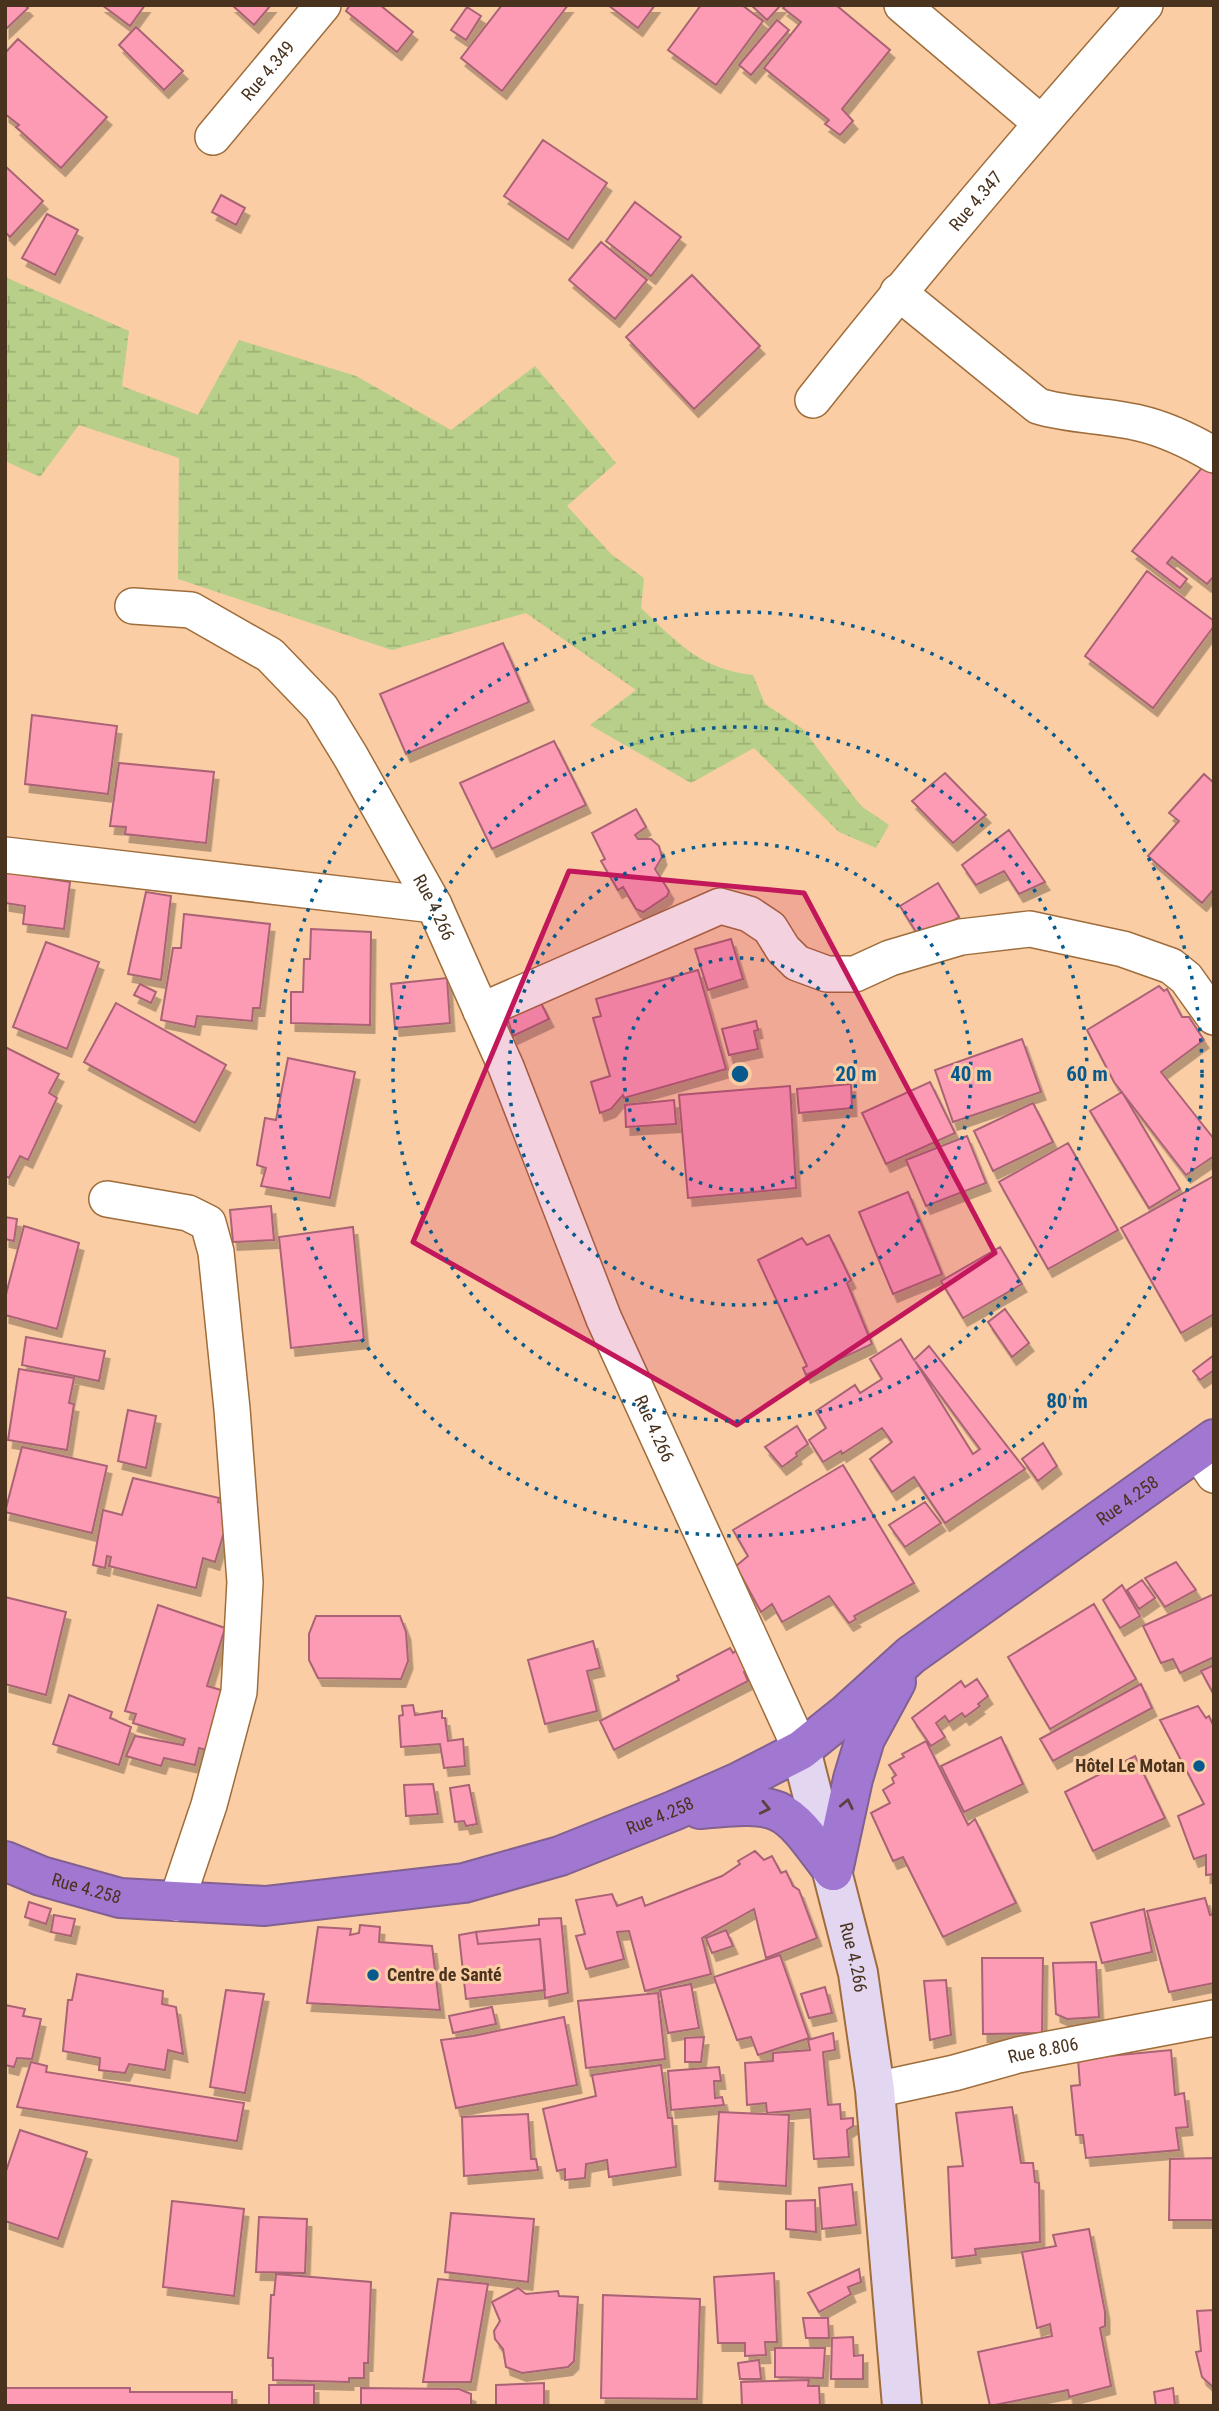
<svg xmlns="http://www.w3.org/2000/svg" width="1219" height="2411" font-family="'Roboto Condensed',sans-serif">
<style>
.wetland{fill:url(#wetland-marsh)}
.building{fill:#fd9bb4;stroke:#a96375;stroke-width:2;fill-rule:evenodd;filter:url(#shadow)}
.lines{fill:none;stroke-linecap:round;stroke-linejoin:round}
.street-casing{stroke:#9f6d3b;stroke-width:38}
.secondary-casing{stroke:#9f6d3b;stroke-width:42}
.highway-casing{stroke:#826092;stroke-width:42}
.street{stroke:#fff;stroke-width:35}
.secondary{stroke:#e3d6f1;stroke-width:38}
.highway{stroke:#a178d1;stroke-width:38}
.oneway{stroke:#5b4142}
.marked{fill:#c2185b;fill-opacity:0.2;stroke:#c2185b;stroke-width:5;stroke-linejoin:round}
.ring{fill:none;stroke:#085a8d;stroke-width:3.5;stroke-dasharray:3.5 7}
.poi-dot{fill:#085a8d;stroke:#facda4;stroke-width:2.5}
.labels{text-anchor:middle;stroke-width:6;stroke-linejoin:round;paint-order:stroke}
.street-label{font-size:18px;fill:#49331e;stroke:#facda4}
.poi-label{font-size:18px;font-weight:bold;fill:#49331e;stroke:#facda4;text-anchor:end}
.centre{fill:#085a8d;stroke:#facda4;stroke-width:3.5}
.ring-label{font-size:21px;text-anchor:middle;font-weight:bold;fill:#085a8d;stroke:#facda4;stroke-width:6;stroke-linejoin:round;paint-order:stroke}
</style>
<defs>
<pattern id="wetland-marsh" width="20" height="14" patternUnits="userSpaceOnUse" patternTransform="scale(1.75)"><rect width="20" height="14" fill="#b7cf88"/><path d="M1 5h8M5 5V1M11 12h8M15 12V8" fill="none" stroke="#9fb275"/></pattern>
<filter id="shadow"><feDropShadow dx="4.5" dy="8" stdDeviation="0" flood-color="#0004"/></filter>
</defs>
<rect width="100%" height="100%" fill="#facda4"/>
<path class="wetland" d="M5 277 129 331 122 386 198 415 239 340 356 376 451 430 535 366 616 463 567 506 611 554 644 578 641 608C678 643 700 669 753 675L765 704 803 729 861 806 889 825 876 848 839 832 754 748 691 783 590 725 636 690 526 613 392 650 178 579 179 458 79 425 40 477 5 461Z"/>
<path class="building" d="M5 5H25L28 8 5 30Z
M102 5H145L130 26Z
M232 5H271L254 25Z
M350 5H380L413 32 397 52 346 11Z
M502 5H568L502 91 461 58Z
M608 5H655L638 28Z
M701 5H742L763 21 716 85 668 50Z
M751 5H781L767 20Z
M786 5H836L890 50 842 109 853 121 840 135 825 124 829 120 764 68 801 22 783 8Z
M467 7 481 16 466 40 451 30Z
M777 20 789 30 751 75 739 65Z
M136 27 183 71 164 90 119 45Z
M18 39 107 117 61 168 16 127 19 125 5 114V53Z
M543 140 607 183 568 240 504 196Z
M5 166 43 201 10 237 5 232Z
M221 195 245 208 236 225 212 212Z
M635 202 681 237 651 276 606 241Z
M47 214 78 230 55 275 22 258Z
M601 242 647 280 615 319 569 280Z
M692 275 760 346 694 409 626 337Z
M1206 463 1214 469V576L1207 584 1172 557 1167 563 1187 579 1180 588 1132 551Z
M1147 571 1214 621V626L1153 708 1085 656Z
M503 643 529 702 406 754 380 694Z
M32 715 117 726 108 794 25 784Z
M554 741 586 805 492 849 460 783Z
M119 763 214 772 206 843 125 834 126 827 110 826Z
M945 773 986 815 953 843 912 801Z
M1204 774 1214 783V889L1202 903 1148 856 1179 821 1169 813Z
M636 809 646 827 635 835 638 839H651L659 846 662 857 655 869 669 891 667 896 643 912 636 909 623 887 618 890 601 861 605 859 592 833Z
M1009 830 1045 882 1019 894 1004 871 976 885 962 865Z
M5 872 70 882 64 929 23 924 25 906 5 903Z
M938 883 959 917 921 940 900 906Z
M146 892 171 896 161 980 128 974Z
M184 914 270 924 260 1008H253L252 1021 197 1016 195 1027 161 1020 173 948H181Z
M311 929 371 932 370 1025 291 1023V992H303L304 959H310Z
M731 939 743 979 708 990 695 949Z
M46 942 99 962 67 1049 13 1027Z
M698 970 726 1069 624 1098 623 1095 611 1109 600 1113 591 1082 610 1076 593 1018 601 1016 596 999Z
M447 978 450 1023 395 1028 391 984Z
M140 984 156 992 151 1003 134 995Z
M1159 986 1164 991 1167 989 1182 1017H1189L1204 1040 1161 1072 1214 1139V1156L1186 1175 1114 1082 1087 1030Z
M540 1001 549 1019 513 1036 507 1017Z
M116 1003 226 1065 195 1123 84 1062Z
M756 1021 758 1030 754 1031 758 1049 729 1055 722 1029Z
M1022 1039 1041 1092 953 1122 935 1070Z
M5 1047 59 1074 49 1093 57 1098 28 1160 20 1156 9 1178 5 1176Z
M288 1058 355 1072 330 1198 261 1186 266 1168 257 1165 265 1118 276 1120Z
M930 1082 955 1133 886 1164 862 1113Z
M851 1084 852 1108 799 1113 797 1089Z
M790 1086 796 1188 688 1198 679 1095Z
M1122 1092 1180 1189 1149 1208 1090 1111Z
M674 1100 676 1124 626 1127 625 1105Z
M1033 1103 1053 1142 993 1171 974 1131Z
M967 1136 986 1183 926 1206 906 1160Z
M1068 1143 1118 1230 1048 1269 999 1182Z
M1214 1176V1314L1181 1333 1121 1228Z
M908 1192 942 1274 893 1294 859 1212Z
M271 1206 274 1240 233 1242 230 1210Z
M5 1217 17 1219 14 1241 5 1239Z
M24 1226 79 1243 57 1329 5 1315V1298Z
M353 1227 364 1340 291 1348 279 1237Z
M829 1235 851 1280 847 1283 872 1344 806 1375 803 1368 807 1366 758 1260 802 1238 807 1245Z
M1000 1247 1022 1284 963 1318 941 1281Z
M1005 1309 1029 1343 1012 1357 988 1322Z
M26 1337 105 1351 99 1381 22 1365Z
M901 1339 914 1360 929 1346 1025 1469 945 1523 914 1477 892 1492 870 1459 892 1442 882 1428 842 1454 841 1451 823 1462 809 1440 826 1428 816 1411 855 1385 860 1393 882 1379 870 1359ZM915 1361 980 1449 973 1454Z
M1214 1355V1370L1200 1380 1193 1371Z
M19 1369 74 1378 69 1403 74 1404 67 1450 8 1440Z
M128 1410 156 1416 146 1468 118 1461Z
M797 1426 808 1444 796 1453 797 1456 782 1467 765 1447Z
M1043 1443 1057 1466 1038 1481 1022 1459Z
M22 1447 107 1466 92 1533 5 1512Z
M843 1465 914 1583 854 1616 856 1619 849 1623 829 1596 782 1622 772 1604 761 1612 736 1566 748 1556 733 1530Z
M133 1478 219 1498 218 1502 232 1506 215 1562 203 1558 196 1588 109 1566 111 1557 107 1556 105 1568 93 1565 103 1510 122 1515Z
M925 1502 941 1523 905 1547 889 1525Z
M1176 1562 1196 1590 1165 1607 1145 1578Z
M1142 1580 1155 1598 1139 1609 1127 1590Z
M1122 1585 1140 1616 1120 1628 1103 1600Z
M1214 1594V1657L1180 1673 1173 1659 1161 1663 1143 1626Z
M5 1597 66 1612 46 1695 5 1684Z
M1094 1604 1136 1679 1050 1729 1008 1657Z
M158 1605 225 1628 207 1686 228 1692 210 1751 199 1748 195 1765 164 1758 161 1766 126 1756 135 1736 183 1745 185 1739 133 1723 136 1714 125 1711Z
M316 1616H400L406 1632 408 1661 401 1679 318 1678 309 1660V1634Z
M593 1641 600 1668 587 1671 597 1711 545 1724 528 1660Z
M742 1646 754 1666 744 1672 748 1681 614 1750 600 1721 679 1680 677 1676 730 1648 733 1653Z
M1214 1665V1695L1201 1671Z
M977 1679 988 1696 978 1704 980 1706 965 1717 962 1713 949 1722 945 1716 936 1723 945 1737 931 1746 912 1718 961 1681 965 1687Z
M1141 1684 1152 1708 1053 1761 1040 1739Z
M69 1695 112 1712 110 1718 131 1727 119 1765 53 1744Z
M413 1705 415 1715 442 1711V1718H445L448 1741 463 1739 465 1766 444 1768 440 1744 401 1747 399 1716 403 1715 402 1706Z
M1198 1706 1206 1718 1209 1716 1214 1727V1874L1206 1875V1855L1194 1859 1178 1816 1204 1804 1160 1720Z
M1001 1737 1023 1784 964 1812 941 1766Z
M926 1741 968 1825 975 1819 1016 1903 943 1937 903 1857 893 1861 871 1813 890 1803 883 1790 894 1783 892 1778 896 1775 889 1765 904 1757 902 1754Z
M1135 1756 1165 1818 1093 1851 1065 1792Z
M433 1784 438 1814 406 1816 404 1785Z
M469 1785 477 1824 466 1826 464 1821 455 1822 450 1788Z
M755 1851 764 1860 772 1856 781 1873 786 1871 793 1886 799 1890 817 1938 766 1958 754 1909 702 1938 711 1974 645 1991 629 1931 617 1932 624 1959 586 1969 576 1936 585 1934 576 1900 612 1894 617 1906 642 1897 645 1906 722 1876 740 1864 738 1861Z
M1205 1898 1210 1915 1214 1914V1983L1169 1992 1147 1911Z
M29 1902 51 1909 46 1924 25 1917Z
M1144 1909 1152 1952 1102 1963 1091 1923Z
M54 1915 75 1919 71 1936 51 1932Z
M561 1918 568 1993 545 1998 540 1939 478 1944 476 1932 539 1925V1919Z
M360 1925 380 1927 379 1942 432 1946 440 2010 307 2003 318 1927 351 1929 350 1935 359 1933Z
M726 1930 733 1946 712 1953 706 1938Z
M476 1932 478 1944 540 1939 545 1990 466 1999 459 1935Z
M780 1955 809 2038 758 2055 751 2037 737 2040 714 1977Z
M982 1958H1043L1042 2033 983 2034Z
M1096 1962 1099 2017 1067 2019 1056 2014 1053 1963Z
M77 1974 163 1991 162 2004 176 2007 183 2054 168 2050 165 2070 129 2064 125 2073 99 2070 100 2058 63 2051 68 2000H72Z
M946 1980 951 2035 930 2040 924 1981Z
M691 1984 699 2028 668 2033 660 1990Z
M825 1987 832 2013 809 2018 801 1994Z
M226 1990 264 1994 245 2093 210 2087Z
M658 1993 665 2059 586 2068 578 2001Z
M5 2005 25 2009 23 2016 41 2019 32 2059 17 2058 14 2067 5 2065Z
M492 2007 496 2024 453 2033 449 2016Z
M564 2017 577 2085 456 2108 441 2040 473 2036Z
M833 2033 835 2050 823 2052 828 2105 840 2104 841 2119 853 2118V2126L847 2130 849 2157 814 2159 810 2109 767 2113 766 2103 747 2105 745 2063 773 2061V2053L810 2050 808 2040Z
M704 2037 701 2062H685V2038Z
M1171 2050 1175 2095 1184 2093 1188 2127 1176 2128 1179 2150 1086 2158 1083 2135H1076L1071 2086 1080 2085 1078 2059Z
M31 2062 47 2066 46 2072 244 2103 237 2141 17 2107Z
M661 2065 668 2118H672L676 2167 609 2177 607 2160 586 2164 585 2178 565 2180V2169L557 2171 543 2109 596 2096 592 2075Z
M719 2067 721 2081H714L715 2098 722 2097 724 2105 671 2110 668 2071Z
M1012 2107 1021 2163H1033L1035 2182 1039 2183 1040 2242 975 2249 976 2255 952 2258 948 2167 963 2166 956 2113Z
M719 2112 789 2115 786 2186 715 2181Z
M528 2114 531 2159H536L538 2170 464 2176 462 2117Z
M20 2130 87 2152 58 2239 5 2221V2174Z
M1214 2158V2220H1169L1170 2159Z
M852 2184 856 2225 822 2229 819 2188Z
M815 2200 816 2232 786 2229V2201Z
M172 2201 244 2209 234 2296 163 2287Z
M451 2213 534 2219 528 2282 445 2272Z
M259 2217 307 2219 305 2273 256 2272Z
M1089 2229 1105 2312V2326L1100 2328 1111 2386 1069 2397 1068 2390 990 2406 978 2352 1052 2336 1050 2324 1037 2328 1022 2252 1056 2246 1053 2235Z
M859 2269 861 2282 848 2287 851 2294 819 2312 808 2293Z
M774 2273 777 2342H765L766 2355 745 2356V2343H718L714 2277Z
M276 2274 371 2282 368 2363H364V2378H349V2382L273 2380V2358H268L271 2295H274Z
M438 2279 488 2284 471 2382H423Z
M518 2288 526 2294 558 2291 559 2296 578 2297 574 2361 568 2367 522 2373 506 2367 503 2349 495 2339 494 2331 500 2321 492 2302Z
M603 2295 700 2299 697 2399 601 2398Z
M1214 2310V2388L1202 2377 1196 2352 1201 2351 1197 2311Z
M803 2318H828L829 2338H806Z
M853 2337 854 2356 863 2355V2379H831L832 2338Z
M775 2348H825L823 2378 775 2377Z
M759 2360 761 2379H740L738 2363Z
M809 2380 808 2386H819L820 2406H742L741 2382Z
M544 2383V2406H496V2385Z
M269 2385H314V2406H269Z
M5 2388H130V2392H232V2406H5Z
M361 2388 459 2389 471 2394V2406H361Z
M1173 2388 1175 2406H1156L1154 2392Z"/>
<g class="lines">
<g class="street-casing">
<g id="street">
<path d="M902 5 1041 123"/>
<path id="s1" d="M213 137 323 5"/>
<path d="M898 292 1038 406C1071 416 1106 415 1139 423 1165 429 1192 442 1214 455"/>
<path id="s2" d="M813 400C920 265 1031 134 1145 5"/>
<path id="s3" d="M133 606 191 610 270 655 321 708 351 757 434 905 506 1067 604 1319 801 1750"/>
<path d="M5 855 434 905"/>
<path d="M481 1011 720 906 749 914 770 928 783 949 797 963 827 974H855L890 958 961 937 1030 929 1123 949 1171 966 1186 978 1214 1017"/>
<path d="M107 1199 188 1213 208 1223 216 1252 232 1409 245 1582 239 1692 209 1805 176 1903"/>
<path d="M1198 1451 1214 1475"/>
<path id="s4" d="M875 2090 954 2073 1018 2055 1214 2018"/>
</g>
</g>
<g class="secondary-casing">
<g id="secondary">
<path id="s5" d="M801 1750 858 1973 875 2090 902 2406"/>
</g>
</g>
<g class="highway-casing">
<g id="highway">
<path d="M700 1809C784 1801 784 1805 833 1871"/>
<path id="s6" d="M5 1861 41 1876 120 1898 265 1906 464 1883 560 1856 673 1811 739 1782 801 1750 847 1713 911 1655 1214 1439"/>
<path d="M833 1871 853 1779 865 1739 896 1682"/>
</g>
</g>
<use href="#street" class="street"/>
<use href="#secondary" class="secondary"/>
<use href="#highway" class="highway"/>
</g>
<defs><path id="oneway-chevron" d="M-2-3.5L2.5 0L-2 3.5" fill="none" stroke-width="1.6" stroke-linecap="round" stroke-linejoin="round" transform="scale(1.75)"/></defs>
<g class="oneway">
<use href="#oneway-chevron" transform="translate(847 1804) rotate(-78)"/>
<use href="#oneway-chevron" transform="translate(765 1808) rotate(13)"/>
</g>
<path class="marked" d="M569 871 804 893 995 1253 737 1425 413 1242Z"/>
<g class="ring">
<circle cx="740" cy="1074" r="116"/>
<circle cx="740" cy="1074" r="231"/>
<circle cx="740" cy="1074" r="347"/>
<circle cx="740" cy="1074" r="462"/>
</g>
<g class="poi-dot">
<circle cx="1199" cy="1766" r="7"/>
<circle cx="373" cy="1975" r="7"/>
</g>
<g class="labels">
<g class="street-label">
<text dy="6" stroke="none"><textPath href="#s1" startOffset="86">Rue 4.349</textPath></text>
<text dy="6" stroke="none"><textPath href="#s2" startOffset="257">Rue 4.347</textPath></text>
<text dy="6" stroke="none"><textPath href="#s3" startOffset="452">Rue 4.266</textPath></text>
<text dy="6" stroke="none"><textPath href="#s3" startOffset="1018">Rue 4.266</textPath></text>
<text dy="6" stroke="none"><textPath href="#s6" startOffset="1241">Rue 4.258</textPath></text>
<text dy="6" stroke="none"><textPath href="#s6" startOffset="674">Rue 4.258</textPath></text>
<text dy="6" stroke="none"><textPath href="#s6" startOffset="86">Rue 4.258</textPath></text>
<text dy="6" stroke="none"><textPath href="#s5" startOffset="214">Rue 4.266</textPath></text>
<text dy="6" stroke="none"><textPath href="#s4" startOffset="173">Rue 8.806</textPath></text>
</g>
<g class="poi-label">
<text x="1185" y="1772">Hôtel Le Motan</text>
<text x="387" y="1981" text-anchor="start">Centre de Santé</text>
</g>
</g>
<circle cx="740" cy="1074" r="10" class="centre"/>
<g class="ring-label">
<text x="856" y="1081">20 m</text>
<text x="971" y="1081">40 m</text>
<text x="1087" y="1081">60 m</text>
<text x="1067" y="1408">80 m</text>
</g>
<rect width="1219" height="2411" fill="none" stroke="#49331e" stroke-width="14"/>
</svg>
